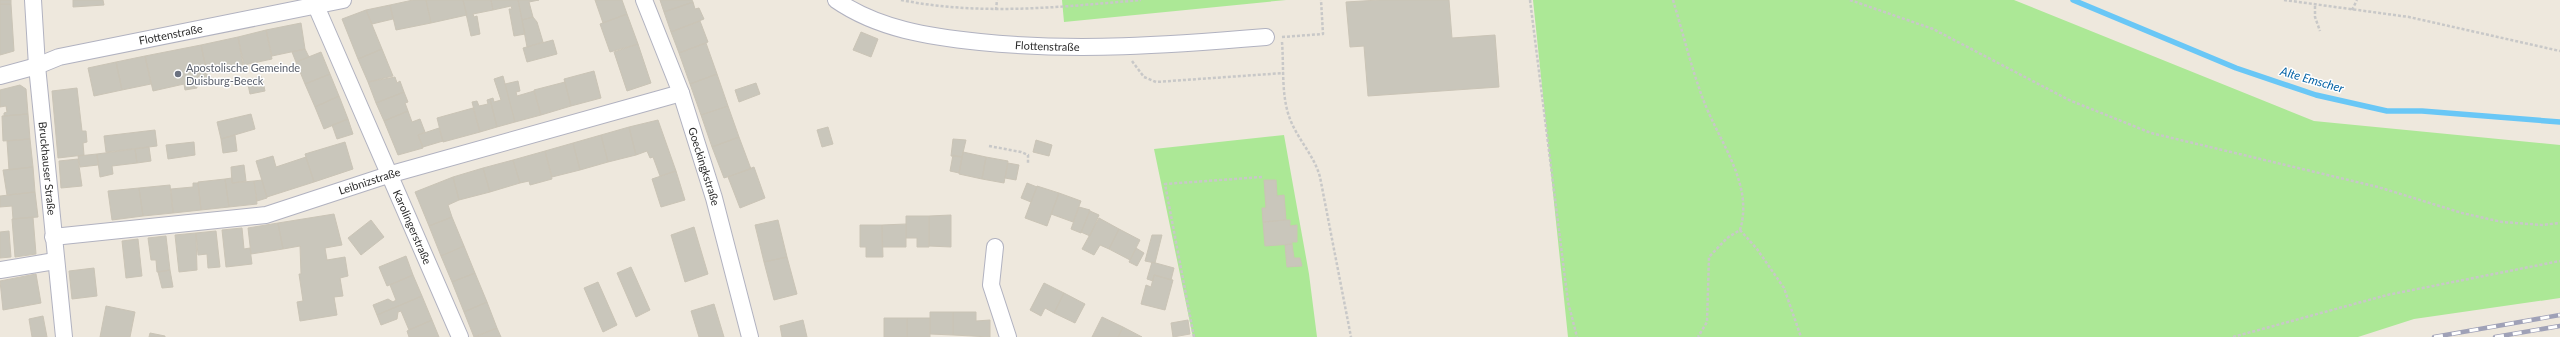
<svg xmlns="http://www.w3.org/2000/svg" width="2560" height="337" font-family="Lato,sans-serif">
<style>
.green{fill:#ace896}
.lines{fill:none;stroke-linecap:round;stroke-linejoin:round}
.stream{stroke:#69c7f6;stroke-width:5.5}
.building{fill:#c9c6bb;stroke:#cac4b6}
.minor-casing{stroke:#b1b2c0;stroke-width:18}
.path{stroke:#c8c8c8;stroke-width:2.5;stroke-dasharray:3 2;stroke-linecap:butt}
.minor{stroke:#fff;stroke-width:16}
.rail-casing{stroke:#9fa1b7;stroke-width:4.5}
.rail{stroke:#fff;stroke-width:3;stroke-dasharray:9;stroke-linecap:butt}
.worship-dot{fill:#6b7280;stroke:#fff;stroke-width:1.5}
.labels{text-anchor:middle;stroke-width:3;stroke-linejoin:round;paint-order:stroke}
.street-label{font-size:11px;fill:#2b2b2b;stroke:#fff}
.worship-label{font-size:11px;fill:#5b616d;stroke:#fff;text-anchor:start}
.water-label{font-size:12px;font-style:italic;fill:#0563a6;stroke:#fff}
</style>
<rect width="100%" height="100%" fill="#eee8dd"/>
<path class="green" d="M1062 0H1286L1064 22Z
M1533 0H2014L2314 121 2560 145V298L2414 319 2358 337H1568Z
M1284 135 1309 274 1317 337H1193L1154 149Z"/>
<g class="lines">
<path class="stream" d="M2073 0 2236 68 2316 95 2387 111H2422L2560 122"/>
</g>
<path class="building" d="M0 0H11V4H0Z
M73 0H103L104 5 73 7Z
M413 0H426L431 23 396 30 390 5Z
M426 0H463L467 15 431 23Z
M463 0H491L493 10 473 14 474 17 477 16 480 34 471 36Z
M491 0H518L525 34 514 36 509 9H512L511 6 493 10Z
M518 0H539L529 2 533 17 522 20Z
M595 0H622L627 14 603 23Z
M660 0H692L693 2 664 12Z
M1379 0H1449L1452 38 1495 35 1499 87 1368 96 1364 46 1350 47 1346 2Z
M693 2 695 9 699 8 704 19 671 32 664 12Z
M0 4H11L14 51 0 55Z
M390 5 393 19 372 24 366 10Z
M366 10 382 49 358 59 342 19Z
M627 14 638 44 610 52 600 24Z
M533 17 537 22 543 42 527 47 522 20Z
M700 21 708 42 679 53 671 32Z
M301 23 305 49 272 56 266 30Z
M266 30 272 59 244 65 238 37Z
M861 32 878 39 871 57 853 50Z
M238 37 243 65 207 73 201 45Z
M553 40 557 54 527 62 523 48Z
M706 43 717 74 690 84 679 53Z
M638 44 651 83 627 91 614 52Z
M201 45 208 79 196 82 197 88 185 90 184 84 153 91 145 56Z
M305 49 309 57 296 62 292 52Z
M382 49 393 76 368 82 358 59Z
M321 52 330 74 305 84 296 62Z
M145 56 151 84 122 90 116 62Z
M116 62 122 90 94 96 88 68Z
M594 71 601 98 571 106 564 79Z
M330 74 339 96 315 107 305 84Z
M717 74 728 106 701 115 690 84Z
M503 76 515 122 497 127 490 99 493 98 494 102 501 100 494 79Z
M262 77 265 91 250 94 247 80Z
M395 77 397 83 400 81 404 92 376 103 368 82Z
M518 81 520 91 516 92 517 96 534 91 541 115 515 122 505 84Z
M565 82 571 106 541 115 534 90Z
M756 83 760 94 739 102 735 90Z
M20 85 26 89 28 114 4 116V113L7 112 6 106 0 107V90Z
M77 88 82 131H86L87 142 83 143 84 155 58 158 52 91Z
M404 92 408 102 405 103 408 111 384 121 376 103Z
M339 96 348 119 324 129 315 107Z
M490 99 497 127 480 132 472 102 477 101 479 106 488 104 487 100Z
M728 106 739 137 712 147 701 115Z
M473 108 480 132 443 142 437 118Z
M408 111 412 122 420 119 425 132 418 135 423 148 398 155 384 121Z
M28 114 30 139 3 141 2 116Z
M251 114 255 129 221 139 217 122Z
M348 119 353 134 337 139 332 125Z
M658 120 676 171 660 176 653 157 650 158 647 151 636 155 629 127Z
M629 127 636 155 608 162 601 135Z
M828 127 833 144 822 147 817 130Z
M439 128 443 141 423 147 418 135Z
M155 130 157 146 106 152 104 136Z
M235 135 237 151 223 153 221 139Z
M601 135 608 162 580 170 573 143Z
M739 137 751 169 724 178 712 147Z
M30 139 33 167 9 170 7 141Z
M953 139 966 140 962 157 951 156Z
M1036 140 1052 145 1049 156 1033 152Z
M194 142 195 155 168 159 166 145Z
M345 142 353 169 314 182 305 154Z
M573 143 580 170 552 177 545 151Z
M149 147 151 161 137 163 135 149Z
M135 149 137 163 112 166 113 174 100 177 97 154Z
M545 151 552 179 530 185 529 181 520 183 513 160Z
M963 152 986 157 982 179 959 174Z
M97 154 98 165 80 167 78 156Z
M953 155 962 157 959 173 950 171Z
M273 156 276 167 306 157 314 182 267 197 256 161Z
M986 157 1008 161 1004 183 982 179Z
M78 159 82 186 61 188 59 161Z
M513 160 520 183 490 192 483 168Z
M1008 163 1019 165 1016 180 1005 178Z
M244 165 246 181 232 183 231 167Z
M33 167 35 192 7 195 3 170Z
M754 167 765 198 740 208 728 177Z
M483 168 490 192 459 200 453 177Z
M676 171 685 200 661 207 652 179Z
M453 177 459 200 448 205 452 217 429 226 415 192Z
M232 178V183L254 181 257 204 229 207 225 179Z
M225 179 229 207 201 210 198 182Z
M262 180 267 198 257 201 254 181Z
M1264 180H1276L1277 196 1284 195 1286 220 1263 222 1262 208H1266Z
M193 183H198L201 210 173 213 171 189 193 187Z
M1027 183 1037 187 1031 202 1021 198Z
M170 185 173 213 143 216 139 188Z
M1037 186 1059 193 1047 226 1025 218Z
M139 188 143 216 112 220 108 191Z
M35 192 38 217 13 219 12 206 0 207V196Z
M1059 193 1081 201 1073 222 1051 214Z
M1079 207 1090 210 1081 233 1071 229Z
M1090 211 1099 215 1090 236 1081 232Z
M334 214 342 245 325 248 327 260 345 257 348 276 340 278 343 296 334 297 337 315 300 321 297 302 303 301 299 274H301L300 246 283 249 278 223Z
M951 215V247L929 246V216Z
M906 216H929V247H917V238H906Z
M33 217 36 254 15 257 12 219Z
M452 217 464 246 441 256 429 226Z
M1099 218 1119 229 1109 249 1100 245 1094 255 1082 249Z
M371 220 384 237 361 255 348 238Z
M778 220 787 257 764 262 755 225Z
M1286 220H1290V226L1297 225V242H1292V244L1265 246 1263 222Z
M278 223 283 249 251 254 248 228Z
M906 224V247H882V225Z
M860 225H882L883 257H866V247H860Z
M694 227 708 274 685 282 671 235Z
M242 228 244 249 250 248 252 264 226 267 222 230Z
M1119 229 1140 240 1130 260 1109 249Z
M9 231 11 257 0 258V232Z
M216 231 220 267 208 268 207 254 198 255 196 233Z
M196 233 197 270 179 272 175 235Z
M1152 235H1162L1155 263 1145 261Z
M166 236 170 270 157 272 156 260H151L148 238Z
M138 239 142 276 126 278 122 241Z
M1292 244 1294 258H1300L1302 266 1287 267 1285 245Z
M464 246 475 273 452 282 441 256Z
M1136 248 1144 253 1137 266 1129 262Z
M406 256 413 275 387 286 379 267Z
M787 257 797 294 774 300 764 262Z
M1152 262 1174 268 1171 280 1154 275 1153 281 1147 279Z
M631 267 650 310 636 317 617 273Z
M94 268 97 296 72 299 69 271Z
M170 270 173 287 162 288 158 272Z
M475 273 487 302 464 312 452 282Z
M36 274 41 303 3 310 0 281Z
M413 275 422 296 377 315 373 305 388 299 393 302 396 300 390 285Z
M1154 275 1173 280 1165 310 1141 304 1146 285 1151 287Z
M598 282 617 325 603 332 584 288Z
M1044 283 1064 293 1054 313 1045 308 1041 316 1030 310Z
M1064 293 1085 304 1075 323 1054 313Z
M422 296 432 320 409 330 401 311 398 312 397 319 381 325 377 315Z
M487 302 497 328 474 337 464 312Z
M714 304 724 337H699L691 311Z
M106 306 135 312 130 337H100Z
M930 312H953V335L930 334Z
M953 312H976V321L990 320V337L953 335Z
M43 316 47 337H32L29 319Z
M1102 317 1123 327 1118 337H1092Z
M884 318H907V337H884Z
M907 318H930V337H907Z
M432 320 439 337H409L407 331Z
M803 320 807 337H782L780 326Z
M1188 320 1190 334 1173 337 1171 323Z
M1123 327 1142 337H1118Z
M497 328 501 337H475Z
M150 333 165 336V337H149Z"/>
<g class="lines">
<g class="minor-casing">
<g id="minor">
<path id="s1" d="M33 0 37 66 64 337"/>
<path id="s2" d="M644 0 681 93 714 198 750 337"/>
<path id="s3" d="M836 0C878 29 930 37 980 42 1077 52 1169 45 1266 37"/>
<path id="s4" d="M316 6 460 337"/>
<path id="s5" d="M0 76 37 66 59 57 343 0"/>
<path id="s6" d="M53 237 266 215 388 175 681 93"/>
<path d="M995 247 991 285 1008 337"/>
<path d="M0 270 55 261"/>
</g>
</g>
<path class="path" d="M901 0C981 16 1061 7 1141 0
M1530 0 1568 302 1577 337
M1673 0C1683 33 1691 67 1703 99 1719 142 1754 184 1740 230L1727 238 1709 257 1707 322 1698 337
M1850 0 1933 29 2069 100 2151 133 2378 187 2462 213 2502 222 2542 225 2560 223
M2284 0 2409 17 2560 51
M2315 6V17L2320 31
M996 10 997 0
M2352 10 2357 0
M1282 37 1323 34 1321 0
M1282 42C1284 67 1281 96 1290 119 1298 140 1314 155 1320 177L1351 337
M1132 61 1144 77 1156 82 1284 73
M989 146 1021 152 1028 155V164
M1740 230 1757 249 1784 288 1801 337
M1194 337 1165 184 1262 177
M2233 337 2387 295 2560 261"/>
<use href="#minor" class="minor"/>
<g class="rail-casing">
<path id="rail" d="M2434 337 2560 315
M2495 337 2560 326"/>
</g>
<use href="#rail" class="rail"/>
</g>
<circle class="worship-dot" cx="178" cy="74" r="4"/>
<g class="labels">
<g class="street-label">
<text dy="4" stroke="none"><textPath href="#s5" startOffset="176">Flottenstraße</textPath></text>
<text dy="4" stroke="none"><textPath href="#s3" startOffset="219">Flottenstraße</textPath></text>
<text dy="4" stroke="none"><textPath href="#s2" startOffset="177">Goeckingkstraße</textPath></text>
<text dy="4" stroke="none"><textPath href="#s1" startOffset="169">Bruckhauser Straße</textPath></text>
<text dy="4" stroke="none"><textPath href="#s6" startOffset="323">Leibnizstraße</textPath></text>
<text dy="4" stroke="none"><textPath href="#s4" startOffset="241">Karolingerstraße</textPath></text>
</g>
<g class="worship-label">
<text x="186" y="72">Apostolische Gemeinde<tspan x="186" dy="13">Duisburg-Beeck</tspan></text>
</g>
<g class="water-label">
<text transform="translate(2312 80) rotate(16)" y="4">Alte Emscher</text>
</g>
</g>
</svg>
